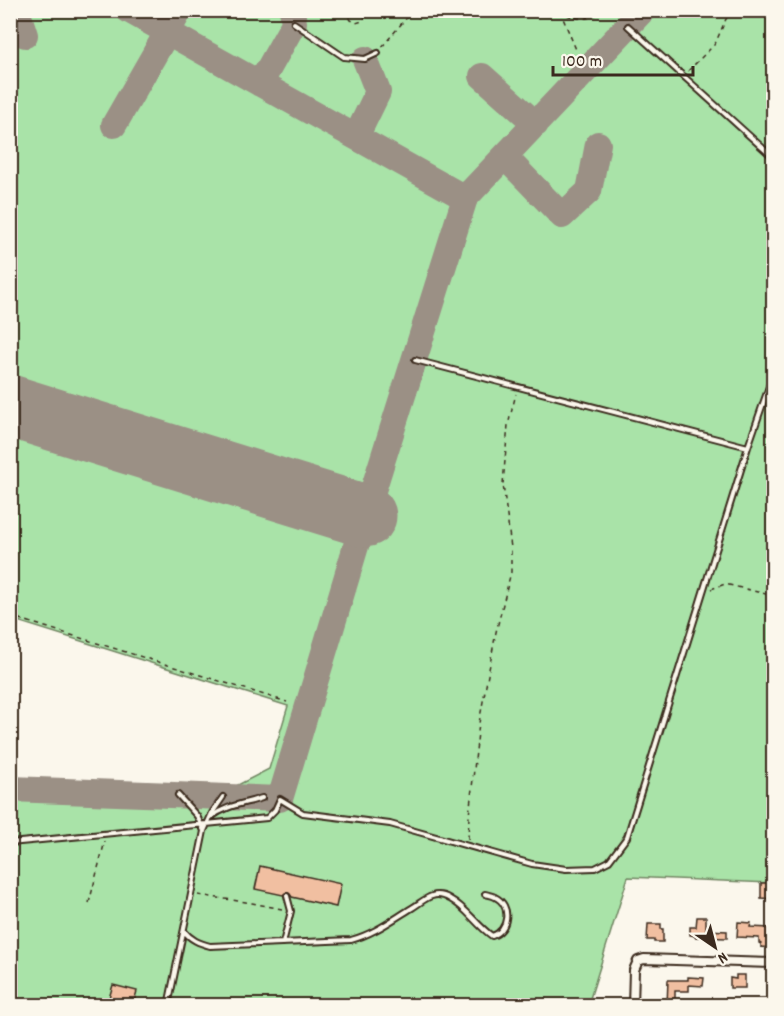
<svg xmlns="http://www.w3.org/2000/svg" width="784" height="1016" font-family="Dekko,sans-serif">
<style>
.green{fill:#a9e3a8;stroke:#728663;stroke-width:1.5}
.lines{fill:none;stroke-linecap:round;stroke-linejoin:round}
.taxiway{stroke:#9b9085;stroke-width:26}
.runway{stroke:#9b9085;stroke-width:63}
.building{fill:#f1bfa1;stroke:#3b2a1e;stroke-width:1.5}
.service-casing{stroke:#3b2a1e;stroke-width:8}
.minor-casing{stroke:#3b2a1e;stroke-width:12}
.path{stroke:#3b2a1e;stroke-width:1.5;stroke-dasharray:4.5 4.5;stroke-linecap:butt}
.service{stroke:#fbf7ec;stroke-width:4}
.minor{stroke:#fbf7ec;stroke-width:8}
</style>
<rect width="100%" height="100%" fill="#fbf7ec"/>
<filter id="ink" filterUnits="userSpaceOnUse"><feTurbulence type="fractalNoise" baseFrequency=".0167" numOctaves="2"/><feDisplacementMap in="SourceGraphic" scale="12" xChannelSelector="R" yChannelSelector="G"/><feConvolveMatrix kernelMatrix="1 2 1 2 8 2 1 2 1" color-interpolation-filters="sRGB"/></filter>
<g filter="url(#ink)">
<path class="green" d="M10 11H773V883L628 877 588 1005H11V779L236 786 269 769 288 706 11 619Z"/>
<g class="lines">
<path class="taxiway" d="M17 10 25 35
M128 10 465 198
M482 76 536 124
M260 84 294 23 292 10
M114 125 180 10
M356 137 378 92 365 59
M505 157 562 216 589 191 598 144
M10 789 280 799 365 516 465 198 643 10"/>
<path class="runway" d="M10 406 365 516"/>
</g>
<path class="building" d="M260 866 341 884 336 907 292 897 290 894 287 892 285 893 283 895 255 889Z
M761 883H774V899L761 898Z
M697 917H706V930L727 931V938L695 937V936L690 935V927H696Z
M738 922 751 923 750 927 773 928 772 948 761 947V944L759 943V938L737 937Z
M648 924H661V929H663V942H654V940H647Z
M736 975H745V988H730V978L736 979Z
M688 977 704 978 703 986 689 985V991H675V1005H667L668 980H688Z
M113 985 137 991 133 1005H107Z"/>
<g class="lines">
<g class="service-casing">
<path id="service" d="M294 23 344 57 365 59 378 53
M628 26 774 158
M415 360 748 447
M178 795 197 816 204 831 212 813 223 797
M211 817C227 805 244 804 262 798
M10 843 267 818 275 810 280 799 303 813 390 824 532 864 566 869 595 868 609 861 627 837 748 447 774 372
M184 931C191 940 199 943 210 946L351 940C374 934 392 920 412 908 419 904 425 898 432 896 438 894 445 896 450 899 467 908 476 925 492 936 509 931 512 905 495 897 492 895 488 895 485 894
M283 943 291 911 287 896
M168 1006 204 831"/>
</g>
<g class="minor-casing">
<path id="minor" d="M633 1006 634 970 638 961 644 959 774 963"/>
</g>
<path class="path" d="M345 10 351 20 356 23 362 21 370 10
M559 11C574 19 588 23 602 10
M560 11 577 52
M382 47 413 10
M688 71 715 44 726 19 732 10
M711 589 725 584 774 596
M10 616 287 702
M468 839 469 816 479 723 496 632 511 572V548L503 484 508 425 516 394
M198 895 252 903 282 909
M89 903 105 841"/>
<use href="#service" class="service"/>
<use href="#minor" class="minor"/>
</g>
</g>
<rect width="784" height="1016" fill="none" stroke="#fbf7ec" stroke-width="36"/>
<rect x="18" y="18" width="748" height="980" fill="none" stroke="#3b2a1e" stroke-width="2" filter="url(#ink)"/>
<g transform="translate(715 947) rotate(145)" stroke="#fbf7ec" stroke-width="4.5" paint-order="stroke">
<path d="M0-4.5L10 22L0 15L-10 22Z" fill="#3b2a1e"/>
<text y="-9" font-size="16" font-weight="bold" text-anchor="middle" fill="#3b2a1e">N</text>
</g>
<path d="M553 66v9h140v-9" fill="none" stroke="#3b2a1e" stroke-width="3"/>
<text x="562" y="66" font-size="18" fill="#3b2a1e" stroke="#fbf7ec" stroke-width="4.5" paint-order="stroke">100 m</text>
</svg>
